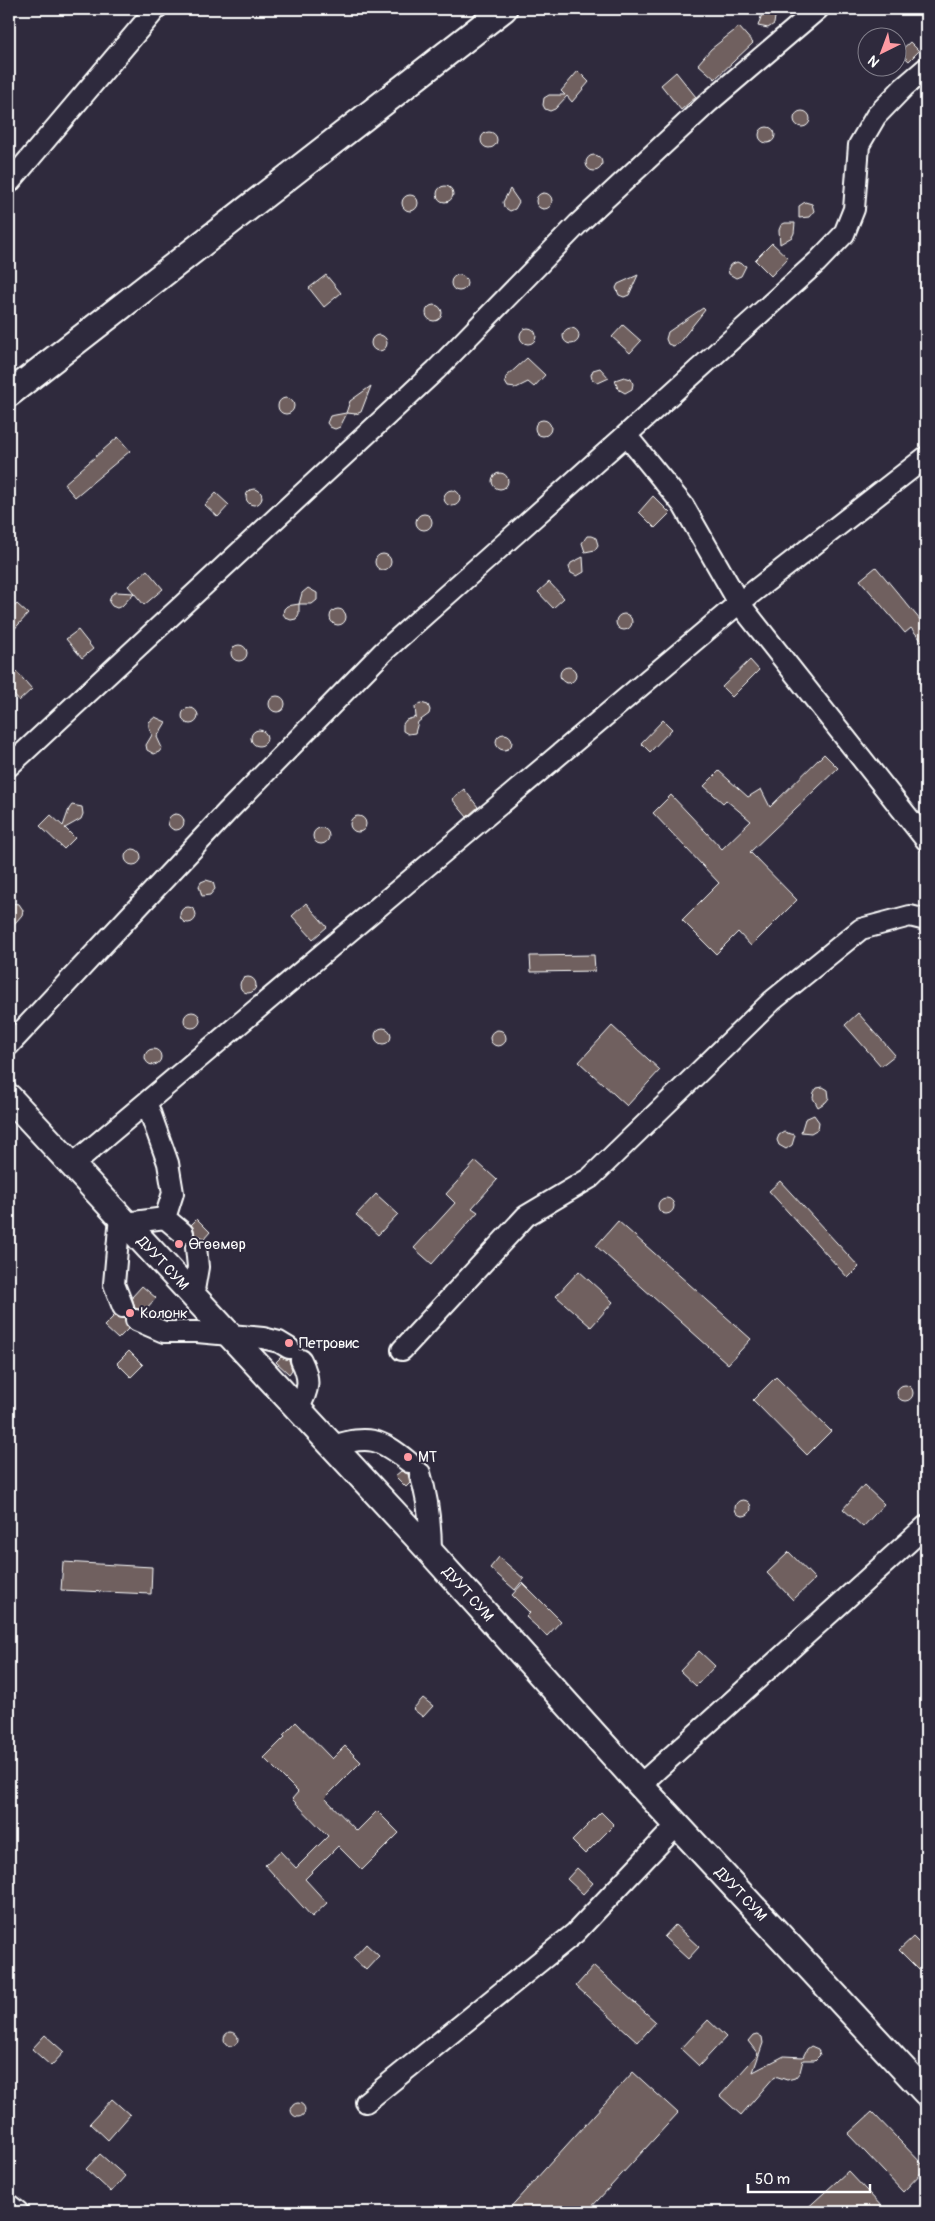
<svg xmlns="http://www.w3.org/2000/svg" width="935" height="2221" font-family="Pangolin,sans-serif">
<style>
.building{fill:#70615e;stroke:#fff}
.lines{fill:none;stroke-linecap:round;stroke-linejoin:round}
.minor-casing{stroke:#fff;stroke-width:24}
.major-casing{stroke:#fff;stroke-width:29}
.minor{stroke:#2f2a3d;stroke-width:20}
.major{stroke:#2f2a3d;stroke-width:25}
.poi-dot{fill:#ff9aa2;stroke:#2f2a3d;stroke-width:2}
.labels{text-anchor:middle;stroke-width:4;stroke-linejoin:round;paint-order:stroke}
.poi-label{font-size:15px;fill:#fff;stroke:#2f2a3d;text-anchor:start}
.street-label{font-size:15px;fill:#fff;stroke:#2f2a3d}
</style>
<rect width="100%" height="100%" fill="#2f2a3d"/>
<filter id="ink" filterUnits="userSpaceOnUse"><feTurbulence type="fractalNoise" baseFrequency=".02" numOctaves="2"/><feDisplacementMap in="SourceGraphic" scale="10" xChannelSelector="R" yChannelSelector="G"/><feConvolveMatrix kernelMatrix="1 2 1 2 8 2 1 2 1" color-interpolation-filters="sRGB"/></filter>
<g filter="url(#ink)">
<path class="building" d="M769 12 775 17 774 24 768 28 758 26 762 14Z
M739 27 753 43 715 79 698 64 711 49Z
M910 42 919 51 909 61 899 52Z
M578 71 589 82 572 102 567 96 555 109 550 111 545 109 543 105 544 98 549 95H565L561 91Z
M676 72 696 97 681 110 661 85Z
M794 119a8 8 0 1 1 16 0a8 8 0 1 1-16 0Z
M759 135a8 8 0 1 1 16 0a8 8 0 1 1-16 0Z
M481 140a8 8 0 1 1 16 0a8 8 0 1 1-16 0Z
M586 163a8 8 0 1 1 16 0a8 8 0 1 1-16 0Z
M437 194a8 8 0 1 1 16 0a8 8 0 1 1-16 0Z
M510 189 519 202 515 209 510 211 504 207 503 202Z
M536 201a8 8 0 1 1 16 0a8 8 0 1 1-16 0Z
M402 203a8 8 0 1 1 16 0a8 8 0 1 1-16 0Z
M805 202 812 204 814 211 809 217 799 218V206Z
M785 223H795L794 233 792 237 780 244 779 230 781 225Z
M772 243 788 258 771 276 755 260Z
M737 262 746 266 741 276 736 278 729 274 728 269 730 265Z
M326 275 341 293 324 307 309 288Z
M638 275 629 295 624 297 619 295 616 288 618 284Z
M451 283a8 8 0 1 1 16 0a8 8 0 1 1-16 0Z
M426 313a8 8 0 1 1 16 0a8 8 0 1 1-16 0Z
M703 308 705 310 678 344 673 346 668 344 666 339 668 332Z
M623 325 641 341 630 353 612 337Z
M520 336a8 8 0 1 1 16 0a8 8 0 1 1-16 0Z
M563 336a8 8 0 1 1 16 0a8 8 0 1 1-16 0Z
M371 343a8 8 0 1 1 16 0a8 8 0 1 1-16 0Z
M527 358 545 375 534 387 528 382 516 388 508 387 505 382 506 377Z
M600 368 609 378 598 383 592 379 591 375 593 370Z
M624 377 631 379 633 384 632 389 625 393 618 389 615 380Z
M371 386 361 412 356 414 347 413 340 427 335 429 330 427 327 423 330 416 346 413 350 401Z
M278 406a8 8 0 1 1 16 0a8 8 0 1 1-16 0Z
M535 428a8 8 0 1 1 16 0a8 8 0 1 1-16 0Z
M118 437 130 451 75 497 64 484Z
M492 481a8 8 0 1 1 16 0a8 8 0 1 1-16 0Z
M246 497a8 8 0 1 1 16 0a8 8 0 1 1-16 0Z
M444 498a8 8 0 1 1 16 0a8 8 0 1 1-16 0Z
M216 493 229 505 218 517 205 505Z
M653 496 670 513 655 528 639 512Z
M416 522a8 8 0 1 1 16 0a8 8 0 1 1-16 0Z
M587 536H591L596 538 598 545 595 550 585 552 582 543Z
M375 562a8 8 0 1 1 16 0a8 8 0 1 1-16 0Z
M583 557 584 572 577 576 571 573 569 567 571 563Z
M876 567 926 627V646L911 628 905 633 860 580Z
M147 570 163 589 144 605 134 593 122 606 117 608 112 606 109 602 111 595 116 592 134 593 128 586Z
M549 582 564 598 553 608 538 592Z
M308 588 317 593V600L312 604H299V614L296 619 291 620 286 618 283 614 284 609 287 606 299 604 302 593Z
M17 604 28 614 9 635V612Z
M330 617a8 8 0 1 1 16 0a8 8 0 1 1-16 0Z
M616 622a8 8 0 1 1 16 0a8 8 0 1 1-16 0Z
M78 630 93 649 82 658 66 639Z
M231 653a8 8 0 1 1 16 0a8 8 0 1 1-16 0Z
M750 660 759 670 732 697 722 687Z
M560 675a8 8 0 1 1 16 0a8 8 0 1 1-16 0Z
M16 671 32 689 19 701 9 689V678Z
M269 704a8 8 0 1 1 16 0a8 8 0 1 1-16 0Z
M421 703 428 705 430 710 429 714 418 722 415 733 408 734 403 731V724L406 720 416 717 415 707Z
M182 716a8 8 0 1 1 16 0a8 8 0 1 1-16 0Z
M155 717 166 722 157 737 162 748 159 752 154 754 147 750 146 745 152 735 149 727V722Z
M663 720 672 729 650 752 641 743Z
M251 738a8 8 0 1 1 16 0a8 8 0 1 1-16 0Z
M496 742a8 8 0 1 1 16 0a8 8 0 1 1-16 0Z
M824 754 838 768 750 852 797 900 751 946 738 932 716 954 682 920 719 883 653 813 671 795 722 849 751 821 726 800 723 803 704 786 719 771 748 797 761 789 770 807Z
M464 789 478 807 467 817 452 799Z
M72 805 82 807 83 814 81 819 65 828 75 838 64 849 40 826 51 815 63 826 69 809Z
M168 822a8 8 0 1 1 16 0a8 8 0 1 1-16 0Z
M350 824a8 8 0 1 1 16 0a8 8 0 1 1-16 0Z
M313 836a8 8 0 1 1 16 0a8 8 0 1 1-16 0Z
M125 857a8 8 0 1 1 16 0a8 8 0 1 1-16 0Z
M206 880 213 882 215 889 210 895 202 896 199 886 201 882Z
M9 903 19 904 23 910 22 915 9 930Z
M306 903 327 927 313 939 292 916Z
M180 915a8 8 0 1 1 16 0a8 8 0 1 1-16 0Z
M594 955 595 971 531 972 530 956Z
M240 985a8 8 0 1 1 16 0a8 8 0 1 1-16 0Z
M184 1020a8 8 0 1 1 16 0a8 8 0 1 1-16 0Z
M858 1013 895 1055 881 1066 845 1025Z
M612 1026 660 1070 627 1106 579 1062Z
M375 1036a8 8 0 1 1 16 0a8 8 0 1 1-16 0Z
M490 1038a8 8 0 1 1 16 0a8 8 0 1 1-16 0Z
M145 1057a8 8 0 1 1 16 0a8 8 0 1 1-16 0Z
M823 1087 828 1090 829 1098 826 1102 818 1107 813 1098 814 1092 817 1088Z
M814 1115 819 1122 818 1129 811 1133 801 1132 805 1119Z
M784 1132 795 1135 792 1145 786 1149 779 1145 777 1140 779 1135Z
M476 1161 497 1180 472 1208 478 1212 432 1264 414 1248 455 1203 446 1194Z
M780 1181 859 1267 848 1278 769 1191Z
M376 1194 398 1214 378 1235 356 1215Z
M658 1206a8 8 0 1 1 16 0a8 8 0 1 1-16 0Z
M197 1219 210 1232 204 1239 195 1235 191 1225Z
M618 1221 751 1339 728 1364 596 1246Z
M579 1271 613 1302 591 1327 556 1296Z
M142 1286 156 1298 144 1311 135 1308 132 1297Z
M115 1315 125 1318 128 1329 118 1339 104 1326Z
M129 1351 143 1365 131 1377 117 1363Z
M281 1357 289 1360 292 1370 289 1374 276 1362Z
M776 1377 831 1431 807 1455 753 1400Z
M897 1393a8 8 0 1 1 16 0a8 8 0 1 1-16 0Z
M401 1471 408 1474 410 1483 406 1487 395 1476Z
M864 1485 884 1504 863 1527 843 1509Z
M735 1508a8 8 0 1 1 16 0a8 8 0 1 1-16 0Z
M789 1552 815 1579 793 1600 767 1573Z
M499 1557 524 1579 515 1590 490 1568Z
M63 1562 152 1567 151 1594 61 1590Z
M523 1583 561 1621 547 1636 526 1617 530 1613 512 1595Z
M699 1651 715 1666 696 1686 680 1671Z
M423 1698 433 1706 423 1717 413 1709Z
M296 1722 332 1759 345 1746 361 1762 325 1798 357 1831 377 1811 399 1833 362 1870 338 1846 305 1879 327 1903 312 1917 265 1865 280 1851 296 1868 328 1836 292 1799 298 1792 264 1758 285 1737 283 1735Z
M601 1812 614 1825 585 1854 572 1841Z
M577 1868 593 1883 583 1894 567 1879Z
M675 1925 699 1947 688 1959 664 1937Z
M926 1935V1963L919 1970 899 1950 913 1937 919 1943Z
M366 1944 379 1956 366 1970 353 1958Z
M594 1966 656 2022 638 2042 576 1986Z
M708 2020 726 2037 699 2066 681 2049Z
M224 2039a7 7 0 1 1 14 0a7 7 0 1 1-14 0Z
M757 2034 762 2037 763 2043 753 2072 784 2056 803 2057 807 2049 811 2046 818 2049 820 2055 815 2060H803L800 2072 795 2078 787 2080 775 2076 741 2115 720 2096 758 2054 748 2041 753 2035Z
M45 2035 64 2052 51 2066 32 2049Z
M633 2072 678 2113 587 2212H506Z
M112 2099 130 2115 108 2140 90 2123Z
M291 2110a7 7 0 1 1 14 0a7 7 0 1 1-14 0Z
M872 2112 926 2168 903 2192 848 2134Z
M100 2154 125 2176 111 2192 86 2169Z
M848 2171 887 2212H803Z"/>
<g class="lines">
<g class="minor-casing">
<path id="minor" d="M9 183 156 9
M626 435 817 262 844 234 854 209 859 145 876 116 904 87 926 68
M9 766 436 370 578 224 709 102 818 9
M9 1045 226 813 383 652 626 435 683 505 739 603 926 840
M147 1104 168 1163 173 1193 165 1218
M72 1165 739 603 926 457
M120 1216 114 1284 123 1307
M126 1223 165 1218 183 1233
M193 1296 198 1267 196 1247
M136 1320 164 1332H197L263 1338 279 1342 289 1348
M402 1350 526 1216 590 1178 772 1001 861 929 910 916 926 920
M298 1409C309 1390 311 1380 301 1360
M333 1446C369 1435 379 1438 409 1462
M420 1473C428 1499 431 1525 431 1553
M640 1785 926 1526
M366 2102 575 1933 677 1825
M9 2205 18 2212"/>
</g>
<g class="major-casing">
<path id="major" d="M9 394 504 9
M9 1097 415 1535 640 1785 926 2093"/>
</g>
<use href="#minor" class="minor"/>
<use href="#major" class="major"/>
</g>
</g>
<g class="poi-dot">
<circle cx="179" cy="1244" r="5"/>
<circle cx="130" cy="1313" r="5"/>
<circle cx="289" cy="1343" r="5"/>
<circle cx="408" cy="1457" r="5"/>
</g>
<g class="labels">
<g class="poi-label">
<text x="189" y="1249">Өгөөмөр</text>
<text x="140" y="1318">Колонк</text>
<text x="299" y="1348">Петровиc</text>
<text x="418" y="1462">MT</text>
</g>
<g class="street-label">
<text transform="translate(163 1263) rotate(47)" y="5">ДУУТ СУМ</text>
<text transform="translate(468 1594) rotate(48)" y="5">ДУУТ СУМ</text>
<text transform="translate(741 1894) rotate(47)" y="5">ДУУТ СУМ</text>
</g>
</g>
<rect width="935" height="2221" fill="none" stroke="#2f2a3d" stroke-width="30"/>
<rect x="15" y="15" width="905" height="2191" fill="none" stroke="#fff" stroke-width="2" filter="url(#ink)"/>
<g transform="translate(882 52) rotate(222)"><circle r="24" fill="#2f2a3d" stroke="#827f8b"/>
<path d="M0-4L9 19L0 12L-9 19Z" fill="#ff9aa2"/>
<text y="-8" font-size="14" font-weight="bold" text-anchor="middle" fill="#ffffff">N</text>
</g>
<path d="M748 2184v8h122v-8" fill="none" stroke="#ffffff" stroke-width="2.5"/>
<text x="755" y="2184" font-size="15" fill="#ffffff" stroke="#2f2a3d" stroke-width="4" paint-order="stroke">50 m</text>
</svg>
